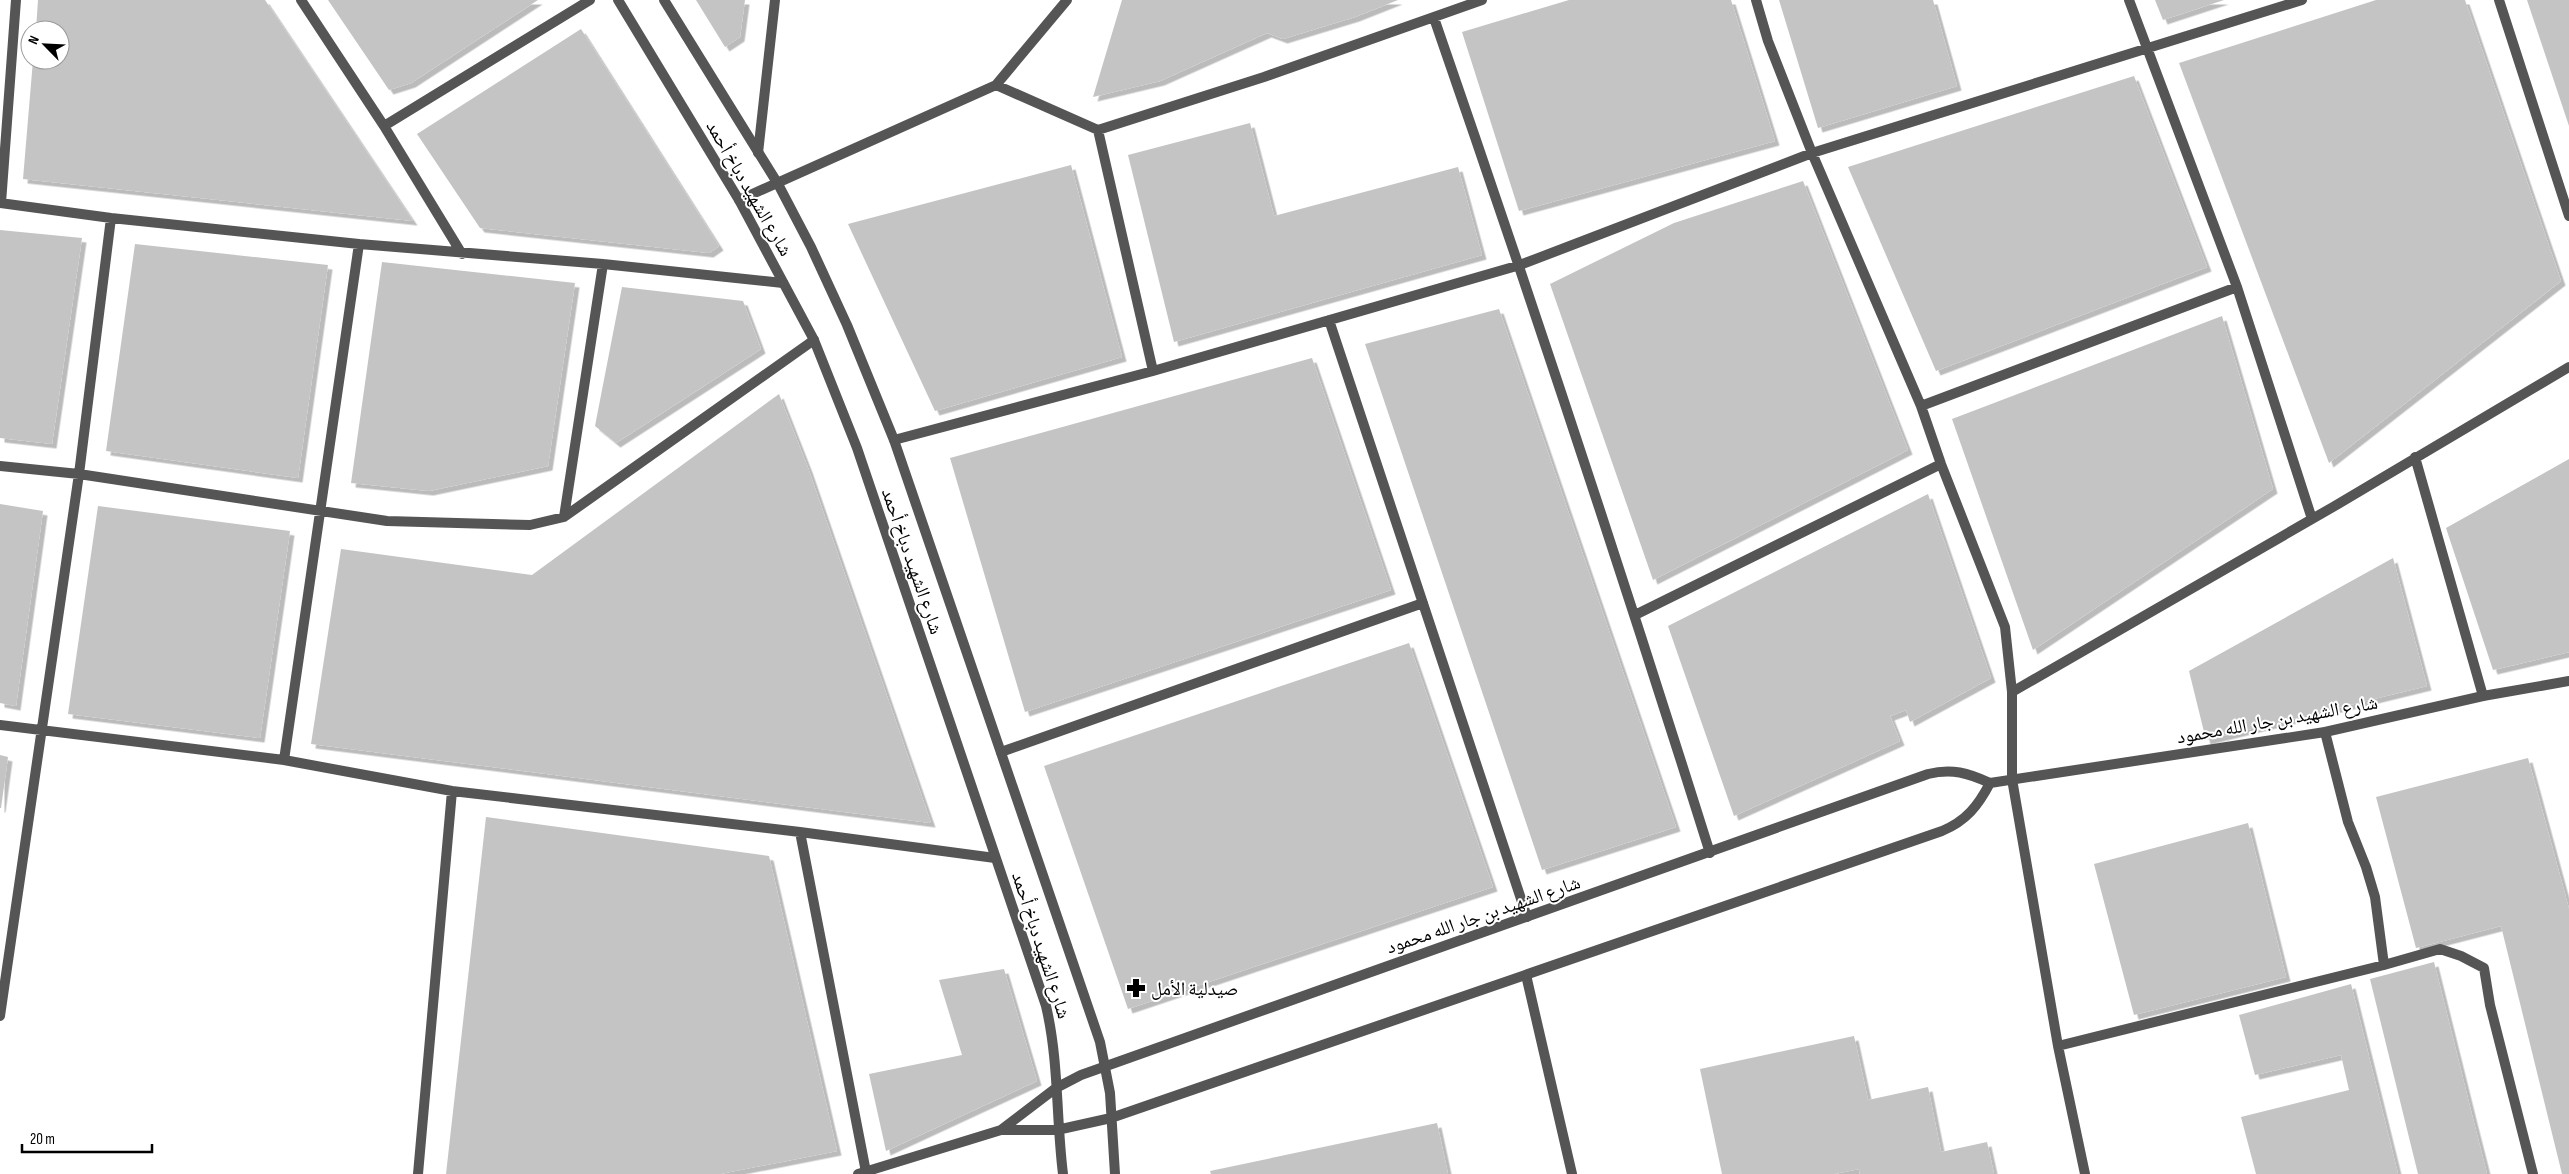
<svg xmlns="http://www.w3.org/2000/svg" width="2569" height="1174" font-family="'Sofia Sans Condensed','Noto Naskh Arabic',sans-serif">
<style>
.building{fill:#c4c4c4;filter:url(#shadow)}
.lines{fill:none;stroke-linecap:round;stroke-linejoin:round}
.minor{stroke:#555;stroke-width:10}
.tertiary{stroke:#555;stroke-width:10}
.labels{text-anchor:middle;stroke-width:4;stroke-linejoin:round;paint-order:stroke}
.street-label{font-size:19px;fill:#000;stroke:#fff}
.poi-label{font-size:19px;fill:#000;stroke:#fff;text-anchor:start}
</style>
<defs>
<filter id="shadow"><feDropShadow dx="4.5" dy="4.5" stdDeviation="0" flood-color="#0004"/></filter>
</defs>
<rect width="100%" height="100%" fill="#fff"/>
<path class="building" d="M38 0H265L413 221 23 179 33 60H60V30H36Z
M328 0H538L411 83 389 90Z
M696 0H745L740 37 725 47Z
M1122 0H1398L1355 17 1283 39 1267 33 1160 81 1093 97Z
M1569 0H1731L1775 141 1519 211 1462 32Z
M1779 0H1933L1957 86 1818 128Z
M2155 0H2224L2163 20Z
M2376 0H2465L2561 281 2329 463 2179 63Z
M2527 0H2569V126Z
M581 29 719 246 709 253 480 228 417 134Z
M2134 76 2207 267 1936 371 1848 167Z
M1250 123 1274 216 1458 167 1482 255 1174 342 1128 155Z
M1071 165 1122 357 935 411 848 224Z
M1803 181 1908 450 1653 580 1550 284 1674 223Z
M0 230 82 238 52 444 0 438Z
M135 244 328 265 298 478 106 451Z
M382 262 575 283 548 466 429 491 351 483Z
M622 287 743 301 761 349 616 443 595 426Z
M1499 309 1676 827 1542 870 1365 344Z
M2222 316 2273 489 2033 650 1952 419Z
M1312 358 1391 590 1025 712 950 458Z
M779 394 808 468 931 823 311 744 341 549 532 575Z
M2569 459V652L2493 670 2446 528Z
M1928 494 1991 678 1910 722 1906 710 1890 716 1900 741 1734 816 1668 626Z
M0 504 43 511 16 706 0 703Z
M98 506 290 531 260 738 68 714Z
M2393 558 2427 686 2206 740 2189 671Z
M1409 643 1493 887 1128 1009 1044 766Z
M0 755 8 757 1 808H0Z
M2528 758 2569 909V1174H2562L2501 926 2416 948 2376 797Z
M486 817 769 856 837 1151 720 1174H446Z
M2248 823 2286 977 2134 1015 2094 864Z
M2434 962 2473 1119 2487 1174H2418L2370 979Z
M1004 969 1037 1081 886 1151 869 1074 962 1055 939 980Z
M2351 984 2398 1174H2256L2241 1117 2349 1090 2341 1055 2255 1075 2239 1015Z
M1854 1036 1868 1100 1928 1087 1941 1152 1987 1142 1994 1174H1860L1859 1169 1834 1174H1722L1700 1069Z
M1437 1123 1448 1174H1211L1210 1171Z"/>
<g class="lines">
<path class="minor" d="M301 0 384 126 462 254
M1756 0 1768 41 1812 153 1921 406 1941 464 2005 627 2012 692V779L2058 1046 2085 1174
M2129 0 2237 287 2312 519
M2499 0 2569 216
M1434 18C1530 295 1622 573 1710 853
M996 85 1098 130 1264 77 1482 0
M384 126 590 0
M1098 130 1153 371
M758 153 775 0
M739 200 996 85 1067 0
M0 203 111 218 359 244 603 264 783 283
M1 203 16 0
M1329 320 1527 917
M1921 406 2237 287
M894 440 1153 371 1520 265 1812 153 2302 0
M2415 457 2483 696
M0 466 79 474 387 521 530 525 564 517 814 340
M564 517 603 264
M1635 615 1941 464
M2012 692 2333 507 2569 367
M0 725 284 760 452 791 800 832 995 858
M2325 732 2348 822 2366 867 2375 897 2384 965 2440 949 2461 956 2484 968 2490 1005 2533 1174
M1001 752 1423 603
M284 760 359 244
M800 832 866 1172
M1526 975 1572 1174
M0 1016 79 474 111 218
M2058 1046 2384 965
M418 1174 452 791"/>
<path class="tertiary" d="M618 0 739 200 814 340 857 448 1046 1006C1059 1061 1056 1118 1063 1174
M664 0 778 184 811 247 847 325 894 440 1100 1042 1110 1093 1115 1174
M1001 1130 1056 1088 1081 1075 1928 774C1952 768 1968 773 1990 783L2325 732 2483 696 2569 681
M858 1174 1001 1130H1057L1111 1118 1942 831C1966 821 1978 806 1990 783"/>
</g>
<defs>
<g id="pharmacy-bare" transform="scale(1.5)"><path d="M-2-6h4v4h4v4h-4v4h-4v-4h-4v-4h4Z" fill="#000" stroke="#fff" stroke-width="2.5" paint-order="stroke"/></g>
</defs>
<g fill-rule="evenodd">
<use href="#pharmacy-bare" x="1136" y="988"/>
</g>
<g class="labels">
<g class="street-label">
<text transform="translate(750 188) rotate(60)" y="7">شارع الشهيد دباخ أحمد</text>
<text transform="translate(913 561) rotate(71)" y="7">شارع الشهيد دباخ أحمد</text>
<text transform="translate(2277 719) rotate(-10)" y="7">شارع الشهيد بن جار الله محمود</text>
<text transform="translate(1483 914) rotate(-19)" y="7">شارع الشهيد بن جار الله محمود</text>
<text transform="translate(1042 945) rotate(72)" y="7">شارع الشهيد دباخ أحمد</text>
</g>
<g class="poi-label">
<text x="1151" y="995">صيدلية الأمل</text>
</g>
</g>
<g transform="translate(45 45) rotate(294)"><circle r="24" fill="#ffffff" stroke="#999999"/>
<path d="M0-4L9 19L0 12L-9 19Z" fill="#000000"/>
<text y="-8" font-size="14" font-weight="bold" text-anchor="middle" fill="#000000">N</text>
</g>
<path d="M22 1144v8h130v-8" fill="none" stroke="#000000" stroke-width="2.5"/>
<text x="30" y="1144" font-size="15" fill="#000000" stroke="#ffffff" stroke-width="4" paint-order="stroke">20 m</text>
</svg>
